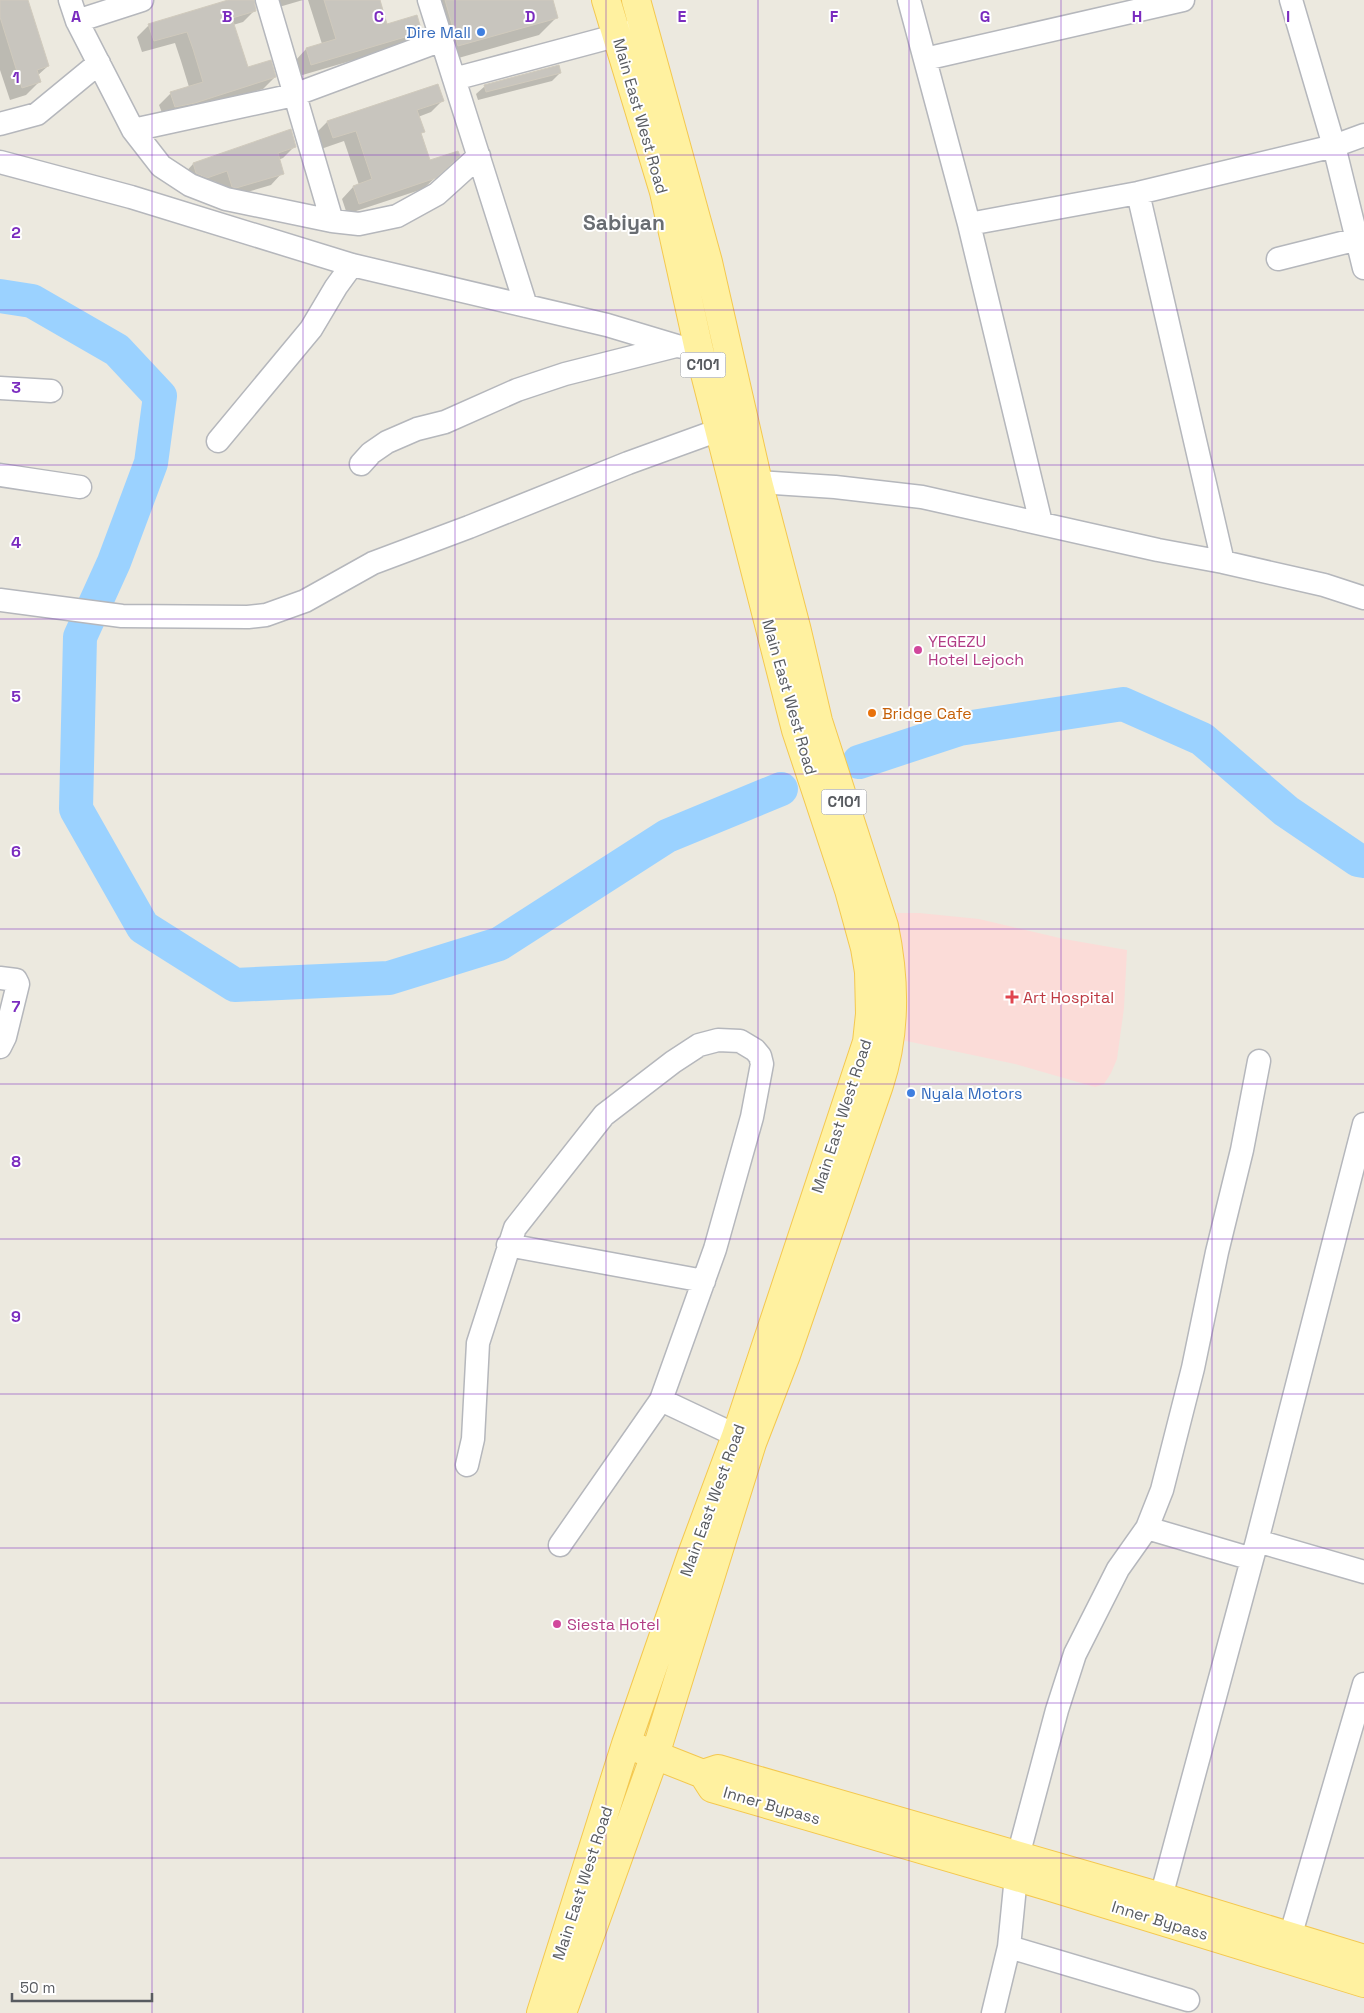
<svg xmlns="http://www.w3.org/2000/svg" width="1364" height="2013" font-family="'Space Grotesk',sans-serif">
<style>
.medical{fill:#fbdcd8}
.shadow{fill:#0003}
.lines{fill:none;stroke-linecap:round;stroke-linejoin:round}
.river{stroke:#9bd2ff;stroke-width:34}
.building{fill:#c8c5be;stroke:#d0cabd}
.minor-casing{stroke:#b5b7bc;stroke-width:25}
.primary-casing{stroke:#f4c84f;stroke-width:30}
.minor{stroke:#fff;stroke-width:22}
.primary{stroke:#fff1a0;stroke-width:28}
.grid{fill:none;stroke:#7b2cbf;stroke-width:1;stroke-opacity:0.55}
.shop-dot{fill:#3f7fe0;stroke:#fff;stroke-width:2}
.hotel-dot{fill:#d1479c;stroke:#fff;stroke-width:2}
.food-dot{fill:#e8710a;stroke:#fff;stroke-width:2}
.health-dot{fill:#e0444e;stroke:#fff;stroke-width:2}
.labels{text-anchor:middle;stroke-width:4;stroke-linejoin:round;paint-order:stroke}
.shield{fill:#fff;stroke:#8a8c90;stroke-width:1}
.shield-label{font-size:15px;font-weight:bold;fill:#585b60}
.shop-label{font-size:16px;fill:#366cbe;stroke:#fff;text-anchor:end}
.street-label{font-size:16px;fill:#585b60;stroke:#fff}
.hotel-label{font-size:16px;fill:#b23c85;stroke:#fff;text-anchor:start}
.food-label{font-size:16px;fill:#c56008;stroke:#fff;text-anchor:start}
.health-label{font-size:16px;fill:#be3a42;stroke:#fff;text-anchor:start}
.district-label{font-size:21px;font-weight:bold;fill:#696d72;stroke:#fff}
.grid-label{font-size:16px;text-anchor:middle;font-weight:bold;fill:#7b2cbf;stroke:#fff;stroke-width:4;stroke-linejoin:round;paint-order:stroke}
</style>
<rect width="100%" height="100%" fill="#ece9df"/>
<path class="medical" d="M888 913H919L979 919 1064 939 1127 950 1124 1008 1117 1059 1111 1073 1104 1084 1095 1087 1015 1064 897 1039Z"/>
<path class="shadow" d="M0 0H27L48 66 37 76 39 82 26 95 10 100 0 70Z
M232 0H253L255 10 243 22 233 25 247 69 275 77 263 89 182 114 164 118 159 105 171 93 189 87 181 61 175 43 142 52 137 37 149 25Z
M277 0H303L279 7Z
M308 0H380L386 26 420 32 409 44 299 76 295 61 306 49 322 44Z
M423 0H551L556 18 539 35 441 63Z
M560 73 552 81 478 100 476 94 485 86Z
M442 101 431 112 418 117 423 132 420 134 429 162 447 167 423 189 347 214 342 199 353 187 359 185 344 141 321 149 316 133 327 122Z
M295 146 283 158 278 160 282 173 271 185 223 199 221 198 215 181 195 189 182 176 193 164Z"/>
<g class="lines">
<path class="river" d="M0 296 32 301 117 350 160 396 151 463 114 562 80 637 76 809 143 927 235 985 389 978 499 944 667 836 781 789
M859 762 959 729 1123 704 1202 739 1286 811 1358 860 1364 861"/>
</g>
<path class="building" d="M0 0H28L49 66 37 70 41 82 22 88 0 17Z
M228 0H254L256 11 232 18 248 67 271 60 276 77 195 103 175 107 170 92 203 82 193 49 187 32 154 41 148 24Z
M324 0H380L387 24 417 15 422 32 311 65 306 48 336 39Z
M445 0H553L558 18 458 46Z
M559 65 561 73 486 92 484 85Z
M438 84 444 101 417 110 425 132 421 133 430 160 458 151 460 156 436 178 359 204 353 186 372 179 356 131 333 138 327 121Z
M291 129 296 147 278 153 284 174 236 188 232 187 227 171 207 178 196 173 193 163Z"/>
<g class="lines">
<g class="minor-casing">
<path id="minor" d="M70 0 77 21 133 130 161 166 190 185 226 199 332 221 359 224 397 216 437 194 479 156
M267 0 332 221
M429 0 526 306
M909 0 969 224 1041 523
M1291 0 1334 146 1364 268
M77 21 142 0
M925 59 1183 0
M454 79 645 28
M0 124 37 114 99 63
M133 130 294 95 442 40
M0 162 131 197 352 265 607 325 677 346 699 350
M1138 193 1223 562
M969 224 1138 193 1334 146 1364 135
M1278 259 1358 239
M0 388 51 391
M218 441 311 329 336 287 352 265
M361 464 371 453 387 442 417 429 445 422 517 390 565 374 676 346
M0 475 80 487
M743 481 835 487 922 497 1158 550 1223 562 1324 585 1364 598
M0 600 122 616 248 617 266 615 305 601 373 563 469 527 628 463 719 430
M0 978 16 980 18 984 5 1037 0 1047
M508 1245 704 1281
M661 1400 750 1442
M467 1465 473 1439 478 1343 515 1228 604 1115 673 1062 699 1045 718 1040 740 1041 755 1050 760 1056 762 1064 752 1117 715 1249 661 1400 560 1545
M1147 1528 1252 1559
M1257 1541 1364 1572
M1161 1897 1257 1541 1364 1124
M1290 1937 1364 1684
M1009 1947 1188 2000
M993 2013 1009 1947 1018 1856 1057 1710 1075 1654 1118 1569 1147 1528 1162 1490 1193 1368 1217 1252 1242 1150 1259 1061"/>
</g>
<g class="primary-casing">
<path id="primary" d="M637 1748 703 1774
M703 1774 712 1788 1051 1887 1364 1983
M703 1774 718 1769 1161 1897 1364 1959
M541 2013 626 1744 691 1557 736 1436 867 1042 870 1014 869 972 865 948 849 890 796 730 699 350 664 192 606 0
M562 2013 655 1755 752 1443 786 1355 879 1085C896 1034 895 979 884 926L818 721 796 627 758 482 708 262 636 0"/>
</g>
<use href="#minor" class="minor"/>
<use href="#primary" class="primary"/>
</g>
<path class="grid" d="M152 0V2013M303 0V2013M455 0V2013M606 0V2013M758 0V2013M909 0V2013M1061 0V2013M1212 0V2013M0 155H1364M0 310H1364M0 465H1364M0 619H1364M0 774H1364M0 929H1364M0 1084H1364M0 1239H1364M0 1394H1364M0 1548H1364M0 1703H1364M0 1858H1364"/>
<g class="shop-dot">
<circle cx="481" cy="32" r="5"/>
<circle cx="911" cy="1093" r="5"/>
</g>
<g class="hotel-dot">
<circle cx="918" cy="650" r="5"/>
<circle cx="557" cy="1624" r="5"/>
</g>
<circle class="food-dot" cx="872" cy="713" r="5"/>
<path class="health-dot" d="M1009.5 989.5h5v5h5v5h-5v5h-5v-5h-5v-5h5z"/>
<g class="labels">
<g class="shield">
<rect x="680.5" y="352.5" width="45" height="25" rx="4"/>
<rect x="821.5" y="789.5" width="45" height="25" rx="4"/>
</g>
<g class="shield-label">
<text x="703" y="370">C101</text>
<text x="844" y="807">C101</text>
</g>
<g class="shop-label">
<text x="471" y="38">Dire Mall</text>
<text x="921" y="1099" text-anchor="start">Nyala Motors</text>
</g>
<g class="street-label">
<text transform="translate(641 116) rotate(74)" y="6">Main East West Road</text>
<text transform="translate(790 697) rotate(74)" y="6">Main East West Road</text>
<text transform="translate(841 1116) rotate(-72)" y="6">Main East West Road</text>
<text transform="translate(712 1500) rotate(-70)" y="6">Main East West Road</text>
<text transform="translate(772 1805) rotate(16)" y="6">Inner Bypass</text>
<text transform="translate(582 1883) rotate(-72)" y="6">Main East West Road</text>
<text transform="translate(1160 1920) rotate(17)" y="6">Inner Bypass</text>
</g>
<g class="hotel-label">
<text x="928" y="647">YEGEZU<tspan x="928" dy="18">Hotel Lejoch</tspan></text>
<text x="567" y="1630">Siesta Hotel</text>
</g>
<g class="food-label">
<text x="882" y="719">Bridge Cafe</text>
</g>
<g class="health-label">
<text x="1023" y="1003">Art Hospital</text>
</g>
<g class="district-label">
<text x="624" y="230">Sabiyan</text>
</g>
</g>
<g class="grid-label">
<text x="76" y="22">A</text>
<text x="227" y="22">B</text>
<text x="379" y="22">C</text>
<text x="530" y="22">D</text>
<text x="682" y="22">E</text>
<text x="834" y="22">F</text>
<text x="985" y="22">G</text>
<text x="1137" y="22">H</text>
<text x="1288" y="22">I</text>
<text x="16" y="83">1</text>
<text x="16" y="238">2</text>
<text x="16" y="393">3</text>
<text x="16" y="548">4</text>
<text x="16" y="702">5</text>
<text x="16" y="857">6</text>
<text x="16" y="1012">7</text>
<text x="16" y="1167">8</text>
<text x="16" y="1322">9</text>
</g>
<path d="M12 1993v8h140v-8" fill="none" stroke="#585b60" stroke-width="2.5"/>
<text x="20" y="1993" font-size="15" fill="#585b60" stroke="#ffffff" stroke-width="4" paint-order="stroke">50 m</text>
</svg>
